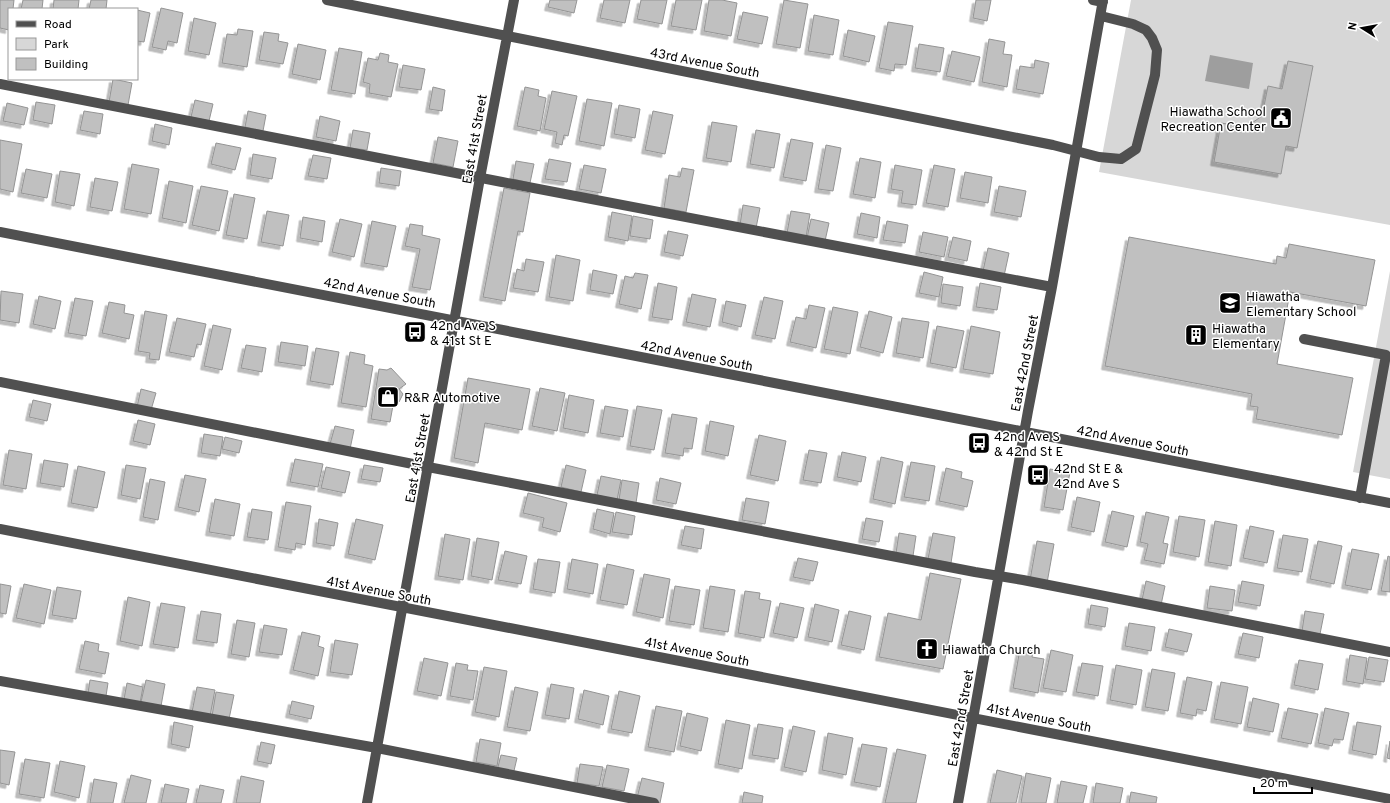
<svg xmlns="http://www.w3.org/2000/svg" width="1390" height="803" font-family="Overpass,sans-serif">
<style>
.green{fill:#d7d7d7}
.water{fill:#9e9e9e}
.building{fill:#c0c0c0;stroke:#949494;filter:url(#shadow)}
.lines{fill:none;stroke-linecap:round;stroke-linejoin:round}
.minor{stroke:#505050;stroke-width:10}
.labels{text-anchor:middle;stroke-width:3;stroke-linejoin:round;paint-order:stroke}
.street-label{font-size:13px;fill:#000;stroke:#fff}
.poi-label{font-size:13px;fill:#000;stroke:#fff;text-anchor:start}
</style>
<defs>
<filter id="shadow"><feDropShadow dx="-3.5" dy="3.5" stdDeviation="0" flood-color="#0004"/></filter>
</defs>
<rect width="100%" height="100%" fill="#fff"/>
<path class="green" d="M1131 0H1390V225L1099 172Z
M1390 271V479L1353 472Z"/>
<path class="water" d="M1210 55 1253 63 1249 89 1205 81Z"/>
<path class="building" d="M0 0H14L13 9H9V30L0 28Z
M23 0H43L42 9H21Z
M54 0H79L78 9H53Z
M91 0H107L106 9H89Z
M550 0H577L574 13 548 7Z
M604 0H630L625 23 600 18Z
M641 0H667L662 24 637 19Z
M676 0H702L696 30 671 26Z
M709 0H722L737 3 731 36 704 31Z
M784 0 808 4 800 48 776 44Z
M976 0H991L987 21 973 18Z
M161 8 183 13 177 43 168 41 166 50 152 47Z
M137 10 150 13 144 42 137 41Z
M743 12 768 17 762 44 737 39Z
M814 15 839 20 833 55 808 51Z
M194 18 216 23 209 55 188 51Z
M888 22 913 26 906 65 895 64 894 71 879 68Z
M238 29 253 31 247 67 222 63 227 34 237 35Z
M848 30 875 36 869 62 843 56Z
M264 32 279 34 278 41 288 43 283 64 259 60Z
M989 39 1005 42 1003 54 1012 55 1007 87 982 82Z
M298 44 326 50 320 80 292 74Z
M919 44 944 48 940 72 915 68Z
M339 48 362 52 355 94 331 90Z
M952 51 980 57 974 82 946 76Z
M380 53 389 55 388 62 398 64 391 97 369 93 370 84 363 82 368 58 378 60Z
M1035 60 1049 63 1043 94 1016 89 1020 66 1034 68Z
M1288 61 1313 66 1297 148 1286 146 1281 174 1214 162 1221 123 1246 127 1262 116 1268 86 1282 89Z
M403 65 425 69 421 90 399 87Z
M113 79 132 83 128 105 109 102Z
M433 87 445 90 442 111 429 109Z
M525 87 539 90 538 96 546 98 540 131 517 126Z
M552 91 577 96 568 136 564 135 562 145 555 143 557 132 544 129Z
M587 99 612 103 604 146 579 141Z
M195 100 213 104 209 121 191 117Z
M36 102 55 105 52 124 33 120Z
M7 103 28 108 24 125 3 121Z
M619 105 640 109 635 138 614 134Z
M84 111 103 114 100 134 80 130Z
M248 111 266 115 263 131 245 127Z
M653 111 673 115 665 154 645 150Z
M320 116 340 121 336 141 316 137Z
M712 122 737 126 731 162 706 158Z
M155 124 172 128 169 145 152 141Z
M353 130 370 133 367 150 350 148Z
M756 130 780 134 774 168 750 164Z
M438 137 458 141 453 167 433 163Z
M791 139 813 143 806 181 783 177Z
M0 140 22 144 13 192 0 189Z
M216 143 241 148 235 170 211 164Z
M826 145 841 148 833 191 818 189Z
M253 154 276 158 272 179 250 175Z
M313 155 331 158 327 179 308 176Z
M860 158 881 162 875 198 853 194Z
M549 159 571 163 567 182 545 179Z
M516 161 534 164 530 183 513 179Z
M132 164 159 169 151 214 124 209Z
M584 165 606 169 601 193 579 189Z
M895 165 922 170 916 205 901 203 903 191 891 189Z
M934 165 955 169 948 207 926 203Z
M381 168 401 171 399 186 379 183Z
M682 168 694 170 686 212 664 208 669 175 680 177Z
M26 169 52 174 47 198 21 193Z
M60 171 80 174 74 206 55 202Z
M965 172 992 177 988 203 960 198Z
M95 178 118 182 112 211 90 207Z
M169 181 193 186 186 223 162 218Z
M201 186 228 191 219 231 192 225Z
M999 186 1026 191 1021 217 994 212Z
M504 188 530 193 523 232 518 231 505 301 483 297Z
M234 194 255 198 247 239 226 235Z
M743 205 760 208 756 228 740 225Z
M267 211 289 215 283 246 261 242Z
M791 211 810 214 806 237 787 233Z
M612 212 632 216 628 241 608 237Z
M861 213 880 217 877 238 857 234Z
M633 216 653 220 650 239 630 236Z
M303 217 325 221 322 242 300 238Z
M340 219 362 224 354 257 332 252Z
M811 219 829 223 825 241 807 238Z
M372 221 396 226 387 267 364 263Z
M887 221 908 225 905 243 883 240Z
M410 224 423 226 422 235 440 239 430 290 412 287 420 249 405 246Z
M668 231 688 235 683 256 664 252Z
M923 232 948 237 944 257 919 252Z
M953 237 971 241 967 261 948 257Z
M1129 237 1276 264 1277 256 1286 258 1289 244 1375 260 1366 306 1290 292 1277 364 1353 378 1342 435 1256 419 1258 407 1250 406 1252 394 1105 366Z
M988 248 1009 253 1004 276 983 271Z
M556 255 580 260 573 301 549 297Z
M526 259 544 262 538 292 513 288 517 269 524 271Z
M593 270 617 275 613 294 590 290Z
M924 272 943 277 939 297 919 293Z
M635 273 648 275 641 309 619 304 625 276 633 278Z
M658 283 677 287 672 320 652 317Z
M980 283 1001 287 997 310 976 307Z
M943 284 963 287 960 306 941 303Z
M1 291 23 294 19 323 0 320Z
M692 294 716 299 710 327 686 322Z
M39 296 61 301 55 329 33 324Z
M764 297 783 301 775 339 755 335Z
M75 298 93 301 86 336 68 333Z
M726 301 746 305 741 327 722 322Z
M109 302 125 305 124 313 134 315 129 339 102 333Z
M809 305 825 308 816 348 790 342 796 317 806 319Z
M833 307 858 312 850 354 824 349Z
M145 311 167 315 159 360 149 359 150 353 138 351Z
M869 311 892 317 883 353 860 347Z
M177 318 206 324 201 345 197 344 194 357 169 352Z
M902 318 929 322 923 358 896 353Z
M213 325 231 329 222 370 204 366Z
M937 326 964 331 956 368 930 363Z
M971 326 1000 332 993 374 963 369Z
M281 342 308 346 305 366 278 362Z
M246 345 266 348 262 372 241 368Z
M316 348 339 352 333 385 310 381Z
M350 352 365 355 364 364 373 366 366 407 341 403Z
M391 368 406 384 399 389 403 394 399 402 394 400 390 422 371 419 379 369 387 370Z
M468 378 530 389 522 430 485 423 478 463 454 458Z
M540 388 565 393 557 431 532 426Z
M141 389 156 393 151 410 137 407Z
M569 395 594 400 588 433 563 428Z
M33 400 51 404 47 421 29 417Z
M605 406 628 410 623 437 600 433Z
M637 406 662 410 654 450 630 446Z
M672 414 697 418 692 449 684 448 683 456 665 453Z
M138 420 155 424 150 445 133 441Z
M710 421 734 426 728 456 705 451Z
M335 426 354 430 350 449 330 444Z
M204 434 223 437 220 456 201 453Z
M759 435 786 441 778 481 750 475Z
M225 437 242 441 239 453 222 449Z
M9 450 32 454 26 489 3 485Z
M809 450 827 453 821 483 803 480Z
M842 452 866 457 861 482 837 477Z
M881 457 903 462 895 504 873 499Z
M295 459 323 464 318 487 290 482Z
M44 460 68 464 64 487 40 483Z
M911 462 935 466 929 501 904 497Z
M126 465 146 468 140 499 121 495Z
M364 465 383 468 380 482 361 479Z
M566 465 586 470 581 492 561 487Z
M78 466 105 472 97 508 71 503Z
M326 467 350 472 345 493 321 488Z
M946 468 962 472 961 478 973 481 967 507 939 501Z
M1050 469 1070 472 1063 510 1044 507Z
M185 475 206 479 199 512 178 507Z
M601 476 621 480 617 500 597 495Z
M660 478 681 483 676 504 656 500Z
M150 479 165 482 158 520 143 517Z
M622 480 639 483 636 503 619 500Z
M528 493 567 503 560 532 542 527 544 518 523 513Z
M1077 497 1100 502 1094 532 1071 527Z
M746 498 769 502 765 524 742 520Z
M215 499 240 504 234 536 209 532Z
M286 502 311 506 305 545 296 543 295 550 278 547Z
M252 509 272 512 268 540 247 537Z
M597 509 614 513 610 534 593 529Z
M1112 511 1134 516 1127 547 1105 542Z
M616 512 635 516 632 535 612 532Z
M1146 512 1169 517 1163 543 1168 544 1164 564 1144 560 1148 544 1140 542Z
M1179 516 1205 520 1199 557 1173 552Z
M866 518 883 521 879 542 862 539Z
M319 519 338 523 334 546 316 543Z
M356 519 383 525 375 560 348 554Z
M1215 521 1237 525 1231 566 1208 562Z
M685 526 704 529 701 549 681 545Z
M1250 526 1274 531 1267 563 1243 558Z
M899 533 916 536 913 556 896 553Z
M933 533 955 537 951 563 928 559Z
M445 534 470 539 463 580 438 576Z
M1283 535 1308 539 1302 572 1277 568Z
M477 538 499 542 492 580 471 576Z
M1037 541 1054 544 1047 583 1030 580Z
M1318 541 1342 546 1334 584 1310 579Z
M1352 549 1379 554 1371 590 1345 585Z
M505 551 527 556 521 584 498 580Z
M1388 556 1390 557V592L1381 591Z
M798 558 818 562 813 581 793 577Z
M538 559 560 562 555 593 533 589Z
M572 559 598 564 593 594 567 589Z
M607 564 634 570 627 605 600 600Z
M930 573 961 579 943 669 879 657 888 613 921 620Z
M644 574 670 579 663 618 636 612Z
M1146 581 1165 586 1161 605 1142 600Z
M1242 581 1264 585 1260 606 1238 602Z
M0 584 11 586 6 614 0 613Z
M24 584 51 590 44 624 16 618Z
M675 586 700 590 694 625 669 621Z
M710 586 735 590 728 632 703 628Z
M1210 586 1235 590 1232 611 1207 608Z
M57 587 81 591 76 619 52 615Z
M745 591 760 593 759 599 771 601 764 638 738 633Z
M128 597 150 602 142 646 120 641Z
M161 603 185 607 178 648 153 644Z
M780 603 804 608 797 638 773 633Z
M815 604 839 610 832 642 808 637Z
M1091 605 1108 608 1105 627 1088 624Z
M201 611 221 614 217 643 196 640Z
M849 611 871 616 864 650 841 645Z
M1305 611 1324 614 1320 634 1302 631Z
M237 620 255 623 249 657 231 654Z
M1129 623 1155 627 1151 651 1125 646Z
M264 625 287 629 282 655 259 652Z
M1169 629 1192 634 1187 652 1165 647Z
M302 632 320 636 318 646 324 648 318 676 293 670Z
M1243 633 1263 637 1259 658 1238 654Z
M335 640 358 644 352 675 330 672Z
M85 641 99 644 98 651 109 653 105 674 79 669Z
M1020 649 1033 651 1032 657 1044 659 1038 693 1013 688Z
M1051 650 1073 655 1066 692 1043 688Z
M1350 655 1367 658 1363 684 1346 681Z
M1369 657 1388 660 1384 682 1365 679Z
M424 658 448 663 441 696 417 691Z
M1299 660 1323 664 1318 690 1294 685Z
M456 663 468 665 467 670 478 671 473 700 450 696Z
M1082 663 1103 666 1098 696 1076 692Z
M1116 665 1142 670 1136 705 1110 700Z
M484 667 507 671 499 717 475 712Z
M1152 669 1175 673 1168 711 1145 707Z
M1187 677 1212 682 1206 711 1197 709 1196 716 1180 713Z
M90 680 108 683 106 696 88 693Z
M146 680 165 684 161 706 141 702Z
M1221 682 1248 687 1241 724 1214 719Z
M127 683 143 687 140 703 124 699Z
M551 684 574 688 569 719 545 715Z
M197 687 215 690 210 716 192 712Z
M515 687 538 692 530 731 507 727Z
M584 690 609 696 603 725 578 719Z
M619 691 640 696 632 733 611 729Z
M216 692 234 695 229 719 212 716Z
M1253 698 1279 704 1273 732 1247 727Z
M292 701 314 706 311 719 289 714Z
M656 706 682 711 674 752 648 747Z
M1288 708 1318 714 1311 744 1281 738Z
M1325 708 1349 713 1343 740 1334 739 1332 746 1318 743Z
M687 713 708 718 701 751 680 746Z
M726 720 750 725 742 769 718 764Z
M174 722 193 726 189 748 171 744Z
M1357 722 1381 726 1376 755 1352 750Z
M758 724 783 728 778 759 752 755Z
M793 726 815 731 806 772 784 767Z
M828 733 853 738 846 775 822 770Z
M480 739 501 743 497 766 476 762Z
M1390 741V759L1387 758Z
M261 742 275 745 271 764 257 761Z
M862 744 887 748 880 787 854 782Z
M897 749 926 755 916 803H885Z
M0 750 15 752 9 785 0 783Z
M501 755 517 758 513 775 497 771Z
M25 759 50 763 44 798 19 794Z
M60 761 85 766 79 798 54 792Z
M580 764 603 767 599 786 577 783Z
M607 765 629 769 624 791 602 787Z
M997 770 1022 776 1016 803H990Z
M1026 773 1051 778 1046 803H1021Z
M131 775 151 780 146 803H124Z
M241 776 264 781 260 803H236Z
M642 778 664 783 660 803 637 798Z
M94 779 117 783 113 803H90Z
M1061 781 1087 786 1083 803H1057Z
M1096 783 1123 788 1120 803H1093Z
M165 784 189 789 186 803H161Z
M200 785 224 790 221 803H196Z
M744 792 763 796 762 803H742Z
M1131 792 1157 797 1156 803H1129Z"/>
<g class="lines">
<path class="minor" d="M327 0 1053 145 1099 157 1121 159 1136 149 1155 75 1157 50 1152 38 1146 30 1133 24 1101 16
M1093 0 1103 2
M0 84 502 182 1052 287
M0 232 1390 503
M1304 339 1386 355 1360 498
M0 382 428 467 975 572 1023 580 1390 652
M0 529 1390 799
M0 681 377 748 654 803
M367 803 480 178 514 0
M958 803 1028 411 1052 287 1103 0"/>
</g>
<defs>
<g id="civic-square" transform="scale(1.15)"><rect x="-9" y="-9" width="18" height="18" rx="4" fill="#000" stroke="#fff"/><path d="M-.6-6.5H3V-4.5H.6V-3L4-1V1h2V6H-6V1h2V-1L-.6-3ZM-1.2 2.5V6h2.4V2.5Z" fill="#fff"/></g>
<g id="school-square" transform="scale(1.15)"><rect x="-9" y="-9" width="18" height="18" rx="4" fill="#000" stroke="#fff"/><path d="M0-5L7-2L0 1L-7-2ZM-4 1L0 2.5L4 1V4Q0 6-4 4Z" fill="#fff"/></g>
<g id="bus-square" transform="scale(1.15)"><rect x="-9" y="-9" width="18" height="18" rx="4" fill="#000" stroke="#fff"/><path d="M-5-6H5V4H4V6H2V4H-2V6H-4V4H-5ZM-3.5-4V0h7V-4ZM-3.5 1.2v1.5H-2V1.2ZM2 1.2v1.5H3.5V1.2Z" fill="#fff"/></g>
<g id="building-square" transform="scale(1.15)"><rect x="-9" y="-9" width="18" height="18" rx="4" fill="#000" stroke="#fff"/><path d="M-4-6H4V6H1V3H-1V6H-4ZM-2.5-4.3h1.7v1.8h-1.7ZM.8-4.3h1.7v1.8H.8ZM-2.5-1h1.7V.8h-1.7ZM.8-1h1.7V.8H.8Z" fill="#fff"/></g>
<g id="shop-square" transform="scale(1.15)"><rect x="-9" y="-9" width="18" height="18" rx="4" fill="#000" stroke="#fff"/><path d="M-5-2.5h2.3a2.7 3.5 0 0 1 5.4 0H5L5.5 6h-11ZM-1.5-2.5h3a1.5 2.3 0 0 0-3 0Z" fill="#fff"/></g>
<g id="church-square" transform="scale(1.15)"><rect x="-9" y="-9" width="18" height="18" rx="4" fill="#000" stroke="#fff"/><path d="M-1.2-6h2.4v3.5h3.3v2.4h-3.3V6h-2.4V-.1h-3.3v-2.4h3.3Z" fill="#fff"/></g>
</defs>
<g fill-rule="evenodd">
<use href="#civic-square" x="1281" y="118"/>
<use href="#school-square" x="1230" y="303"/>
<use href="#bus-square" x="415" y="332"/>
<use href="#building-square" x="1196" y="335"/>
<use href="#shop-square" x="388" y="397"/>
<use href="#bus-square" x="979" y="443"/>
<use href="#bus-square" x="1038" y="475"/>
<use href="#church-square" x="927" y="649"/>
</g>
<g class="labels">
<g class="street-label">
<text transform="translate(705 62) rotate(11)" y="5">43rd Avenue South</text>
<text transform="translate(474 139) rotate(-80)" y="5">East 41st Street</text>
<text transform="translate(380 292) rotate(11)" y="5">42nd Avenue South</text>
<text transform="translate(697 355) rotate(11)" y="5">42nd Avenue South</text>
<text transform="translate(1024 363) rotate(-79)" y="5">East 42nd Street</text>
<text transform="translate(1133 440) rotate(11)" y="5">42nd Avenue South</text>
<text transform="translate(417 458) rotate(-80)" y="5">East 41st Street</text>
<text transform="translate(379 590) rotate(11)" y="5">41st Avenue South</text>
<text transform="translate(697 651) rotate(11)" y="5">41st Avenue South</text>
<text transform="translate(1039 717) rotate(11)" y="5">41st Avenue South</text>
<text transform="translate(960 718) rotate(-80)" y="5">East 42nd Street</text>
</g>
<g class="poi-label">
<text x="1266" y="116" text-anchor="end">Hiawatha School<tspan x="1266" dy="15">Recreation Center</tspan></text>
<text x="1246" y="301">Hiawatha<tspan x="1246" dy="15">Elementary School</tspan></text>
<text x="430" y="330">42nd Ave S<tspan x="430" dy="15">&amp; 41st St E</tspan></text>
<text x="1212" y="333">Hiawatha<tspan x="1212" dy="15">Elementary</tspan></text>
<text x="404" y="402">R&amp;R Automotive</text>
<text x="994" y="441">42nd Ave S<tspan x="994" dy="15">&amp; 42nd St E</tspan></text>
<text x="1054" y="473">42nd St E &amp;<tspan x="1054" dy="15">42nd Ave S</tspan></text>
<text x="942" y="654">Hiawatha Church</text>
</g>
</g>
<rect x="8" y="8" width="130" height="72" fill="#ffffff" stroke="#999999"/>
<rect x="16" y="21" width="20" height="6" fill="#505050" stroke="#999999"/>
<text x="44" y="28" font-size="12" fill="#000000">Road</text>
<rect x="16" y="38" width="20" height="12" fill="#d7d7d7" stroke="#999999"/>
<text x="44" y="48" font-size="12" fill="#000000">Park</text>
<rect x="16" y="58" width="20" height="12" fill="#c0c0c0" stroke="#999999"/>
<text x="44" y="68" font-size="12" fill="#000000">Building</text>
<g transform="translate(1362 28) rotate(281)" stroke="#ffffff" stroke-width="3" paint-order="stroke">
<path d="M0-3L7 15L0 10L-7 15Z" fill="#000000"/>
<text y="-6" font-size="11" font-weight="bold" text-anchor="middle" fill="#000000">N</text>
</g>
<path d="M1254 787v6h58v-6" fill="none" stroke="#000000" stroke-width="2"/>
<text x="1260" y="787" font-size="12" fill="#000000" stroke="#ffffff" stroke-width="3" paint-order="stroke">20 m</text>
</svg>
